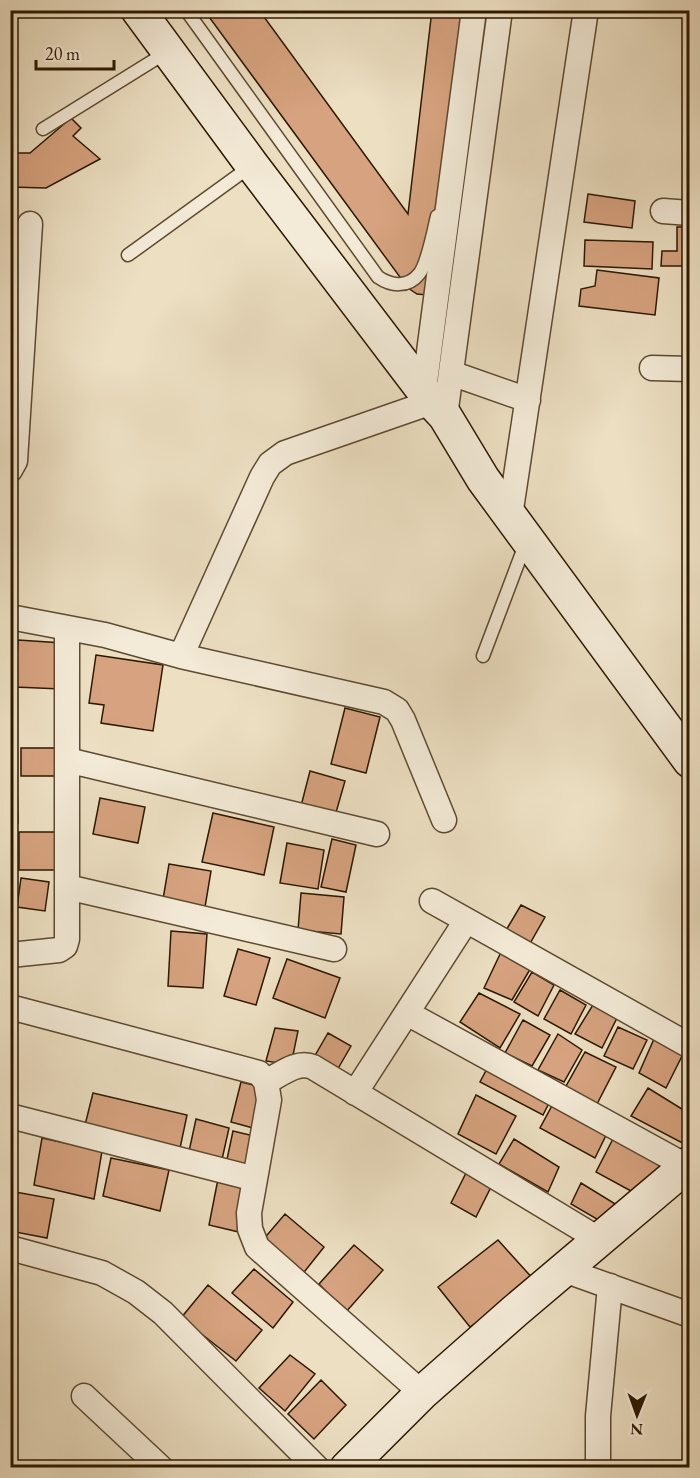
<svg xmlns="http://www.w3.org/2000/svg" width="700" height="1478" font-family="'EB Garamond',serif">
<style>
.building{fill:#d6a27f;stroke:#2d1900;stroke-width:1.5}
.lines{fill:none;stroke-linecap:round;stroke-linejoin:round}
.lane-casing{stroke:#5d4a30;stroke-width:15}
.street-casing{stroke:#5d4a30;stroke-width:27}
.secondary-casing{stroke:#2d1900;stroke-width:36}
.lane{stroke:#f3ead7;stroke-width:12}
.street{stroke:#f3ead7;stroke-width:24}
.secondary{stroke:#f3ead7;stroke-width:33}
</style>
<rect width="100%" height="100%" fill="#ecdfc2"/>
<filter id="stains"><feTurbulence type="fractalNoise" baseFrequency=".00333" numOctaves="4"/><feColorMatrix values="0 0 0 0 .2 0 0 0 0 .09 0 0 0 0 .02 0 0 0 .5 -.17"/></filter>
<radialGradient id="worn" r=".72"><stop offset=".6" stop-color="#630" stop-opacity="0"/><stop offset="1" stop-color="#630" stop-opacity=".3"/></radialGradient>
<path class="building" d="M10 10H13L10 112Z
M204 10H259L408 214 432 10H478L427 295 417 294 408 288Z
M71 118 81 128 73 136 100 159 46 188 10 187V153H30Z
M588 194 635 201 632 228 584 222Z
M677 227H690V266H661L662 251H677Z
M585 240 653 242 652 269 584 266Z
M597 270 659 278 655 315 579 306 581 289 595 286Z
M18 640 63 643 61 689 15 687Z
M96 655 163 665 153 731 101 723 104 705 89 703Z
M10 696H13V727H10Z
M345 708 380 717 366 773 331 764Z
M10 732H16L17 770H10Z
M21 748H58V776H21Z
M310 771 345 781 335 816 301 806Z
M10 785H17L18 823H10Z
M100 798 145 807 138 843 93 834Z
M213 813 274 827 264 875 202 862Z
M19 832H63V870H19Z
M332 839 356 845 346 892 321 887Z
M287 843 324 850 318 889 280 883Z
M169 864 211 871 204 913 162 905Z
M21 878 49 882 45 911 17 907Z
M301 893 344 897 341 934 298 930Z
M521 905 545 917 528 947 505 932Z
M171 931 207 934 203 988 168 986Z
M238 949 270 958 256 1005 224 996Z
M502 950 532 966 512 1000 484 988Z
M287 959 340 978 325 1018 273 998Z
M532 972 554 985 538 1016 514 1002Z
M560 990 586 1005 571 1034 544 1019Z
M479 993 520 1014 500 1048 460 1022Z
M596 1000 619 1014 602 1048 575 1034Z
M523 1020 550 1035 532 1066 505 1053Z
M618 1027 647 1040 633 1069 604 1056Z
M275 1028 298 1031 291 1065 266 1061Z
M328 1033 351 1046 336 1072 313 1059Z
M558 1034 582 1050 564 1082 538 1070Z
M654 1039 684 1052 666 1088 639 1073Z
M585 1052 616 1067 597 1104 565 1088Z
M490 1063 551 1099 543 1115 480 1082Z
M241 1082 261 1087 253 1128 231 1122Z
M648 1088 690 1114V1147L631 1116Z
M93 1093 187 1115 179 1153 84 1129Z
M476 1095 516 1116 496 1154 458 1134Z
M554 1102 609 1129 595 1158 540 1128Z
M196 1119 229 1128 221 1164 188 1156Z
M233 1131 258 1137 252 1172 226 1164Z
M615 1135 674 1168 642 1197 596 1172Z
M42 1138 102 1151 94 1199 34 1185Z
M514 1139 559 1167 548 1192 499 1164Z
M111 1158 169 1170 160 1211 103 1196Z
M467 1171 492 1185 476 1217 451 1203Z
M218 1179 250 1188 243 1233 209 1225Z
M581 1183 617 1205 607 1225 571 1204Z
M10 1191 54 1199 47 1238 10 1231Z
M285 1214 324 1247 301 1276 262 1241Z
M498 1240 535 1281 470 1327 438 1287Z
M354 1245 383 1270 346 1312 319 1284Z
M254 1269 293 1302 273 1328 232 1293Z
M208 1285 262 1330 236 1361 181 1318Z
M290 1355 315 1374 285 1411 259 1388Z
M321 1380 346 1405 314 1439 288 1414Z"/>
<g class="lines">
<g class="lane-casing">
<path id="lane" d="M186 10 378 277C391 286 408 288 419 274 427 265 434 229 437 216
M43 129 167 52
M128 255 251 166
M483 656 526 542"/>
</g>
<g class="street-casing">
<path id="street" d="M663 211 690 213
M652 368 690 369
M451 373 528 400
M424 390 474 10
M445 416 500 10
M10 470 15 461 30 224
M510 516 586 10
M10 617 105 635 181 656 384 702 397 710 403 720 444 820
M181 656 262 477 270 464 285 453 432 402
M67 760 377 834
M67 887 334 949
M432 901 690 1046
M10 955 59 950 65 946 67 939V628
M10 1007 259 1073 266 1082 269 1100 249 1213 250 1229 257 1247 422 1393
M407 1013 686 1166
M266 1082C280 1075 297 1060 313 1067L600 1240
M355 1093 466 921
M10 1116 255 1179
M10 1248 102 1273 136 1292 163 1313 317 1468
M564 1270 690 1315
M84 1396 161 1468
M598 1468V1416L610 1286"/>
</g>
<g class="secondary-casing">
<path id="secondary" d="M138 10 252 165 432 402 445 416 483 479 690 761
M347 1468 422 1393 515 1311 690 1163"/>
</g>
<use href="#lane" class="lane"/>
<use href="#street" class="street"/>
<use href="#secondary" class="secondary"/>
</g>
<rect width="700" height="1478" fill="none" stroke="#ecdfc2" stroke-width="36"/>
<rect x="12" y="12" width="676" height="1454" fill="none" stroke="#2d1900" stroke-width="3"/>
<rect x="18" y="18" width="664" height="1442" fill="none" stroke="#2d1900" stroke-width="1.5"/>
<g transform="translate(637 1415) rotate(181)" stroke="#f3ead7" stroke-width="4.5" paint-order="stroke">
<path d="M0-4.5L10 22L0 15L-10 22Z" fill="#2d1900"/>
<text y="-9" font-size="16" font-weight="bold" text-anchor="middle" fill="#2d1900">N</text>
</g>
<path d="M36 60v9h78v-9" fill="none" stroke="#2d1900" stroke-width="3"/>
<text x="45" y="60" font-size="18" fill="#2d1900" stroke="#f3ead7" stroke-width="4.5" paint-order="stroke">20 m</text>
<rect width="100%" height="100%" filter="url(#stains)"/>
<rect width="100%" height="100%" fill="url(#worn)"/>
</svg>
